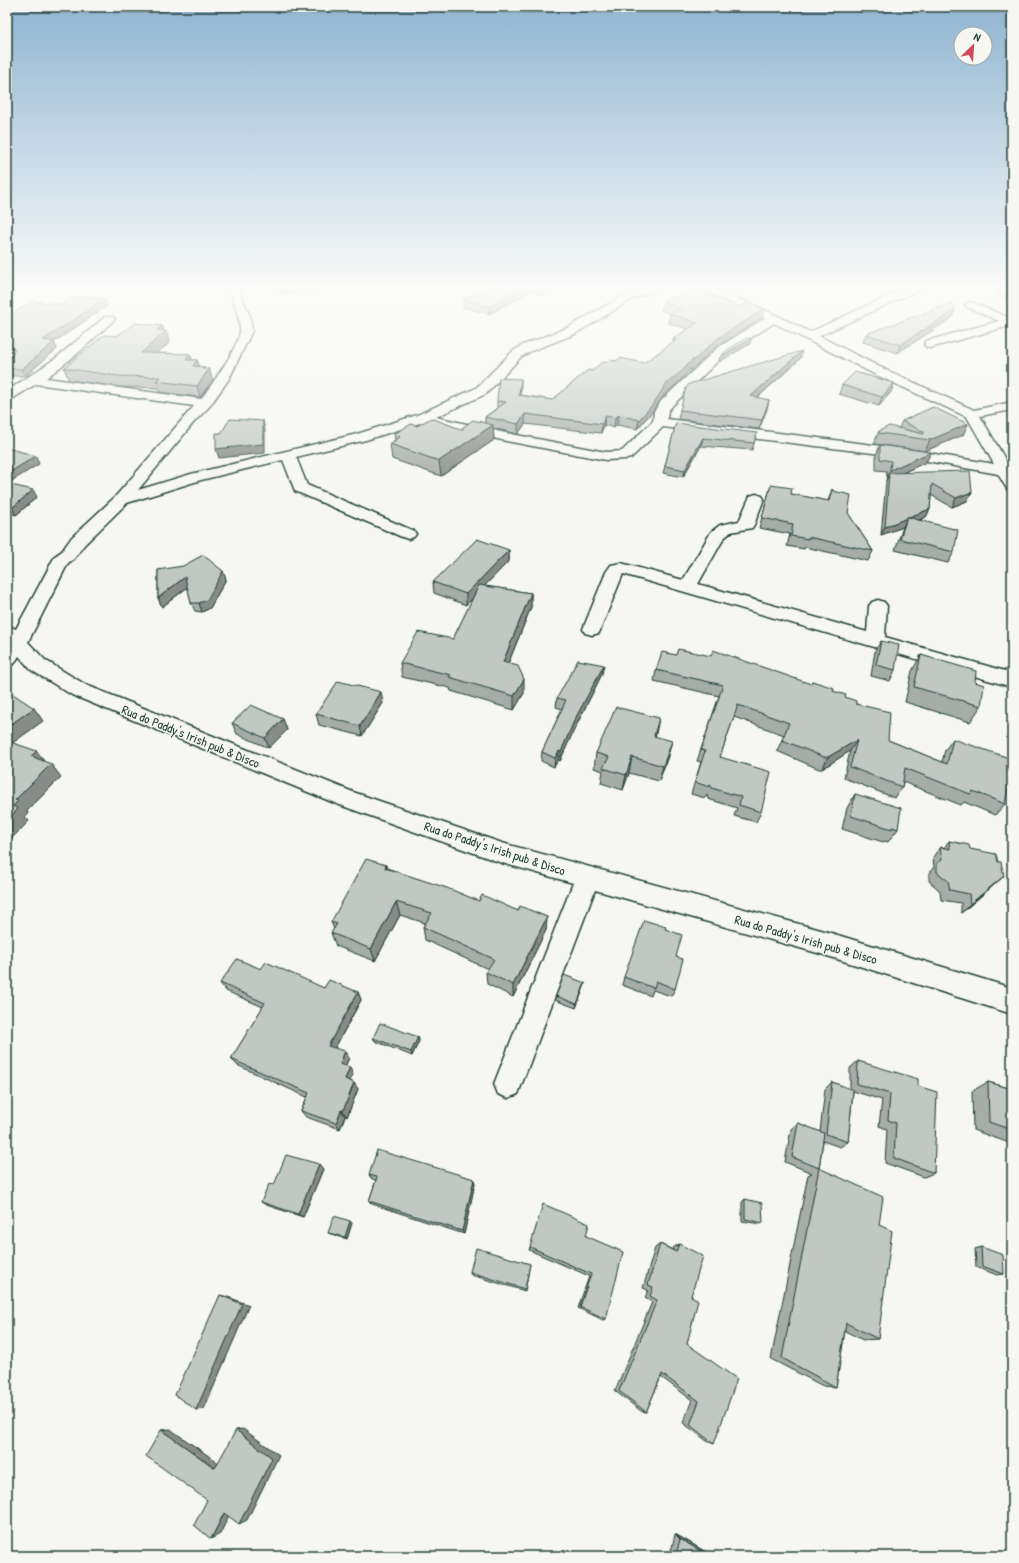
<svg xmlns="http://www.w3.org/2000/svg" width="1019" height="1563" font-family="'Patrick Hand',sans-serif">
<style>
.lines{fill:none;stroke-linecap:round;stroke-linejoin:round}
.street-casing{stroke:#1f3d34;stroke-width:3}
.street{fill:#f6f6f2;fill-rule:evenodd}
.wall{fill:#a6aca8;stroke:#1f3d34}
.shaded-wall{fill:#878c88;stroke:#1f3d34}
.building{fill:#c1c8c3;stroke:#1f3d34}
.labels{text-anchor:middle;stroke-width:3;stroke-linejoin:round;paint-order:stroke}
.street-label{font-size:13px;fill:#1f3d34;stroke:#f6f6f2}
</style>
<rect width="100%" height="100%" fill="#f6f6f2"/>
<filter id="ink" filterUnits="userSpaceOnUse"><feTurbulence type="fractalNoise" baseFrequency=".025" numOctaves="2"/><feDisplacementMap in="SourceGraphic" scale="8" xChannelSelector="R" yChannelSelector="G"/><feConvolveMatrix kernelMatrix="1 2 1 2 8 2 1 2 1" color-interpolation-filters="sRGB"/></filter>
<g filter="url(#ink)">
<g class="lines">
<g class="street-casing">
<path id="street" d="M230 286H240L241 296 250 316 252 331 229 379 209 407 195 421 138 490 191 474 357 434 417 415 476 388 513 351 523 345 567 328 626 294 649 286H665L664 288 634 298 575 334 531 351 521 357 486 394 436 417 506 433 606 452 622 451 653 421 654 411 662 400 716 349 765 318 698 288 697 286H711L778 316 810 332 910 286H924L923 288 819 336 880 367 974 410 1012 402V410L980 416 1012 471V491L1007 489 998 474 905 457 663 427 631 458 626 459 606 460 506 441 423 422 366 440 296 457 307 485 414 531 416 534 414 537 408 539 402 537 295 491 283 460 201 480 127 503 84 545 74 559 68 563 28 642 45 660 86 685 353 792 502 843 821 930 1012 988V1014L821 954 595 890 518 1094 508 1098 498 1094 494 1084 573 883 502 863 337 804 72 695 31 670 19 656 14 664 7 666V625L16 629 55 556 62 551 72 537 115 497 194 406 36 384 12 399 7 400V391L56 358 105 317H113L115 319 113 321 77 354 46 378 201 399C211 386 239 347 240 331 241 315 231 301 230 286ZM774 323 872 373 967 417 994 464 905 449 667 419 668 411 672 406 724 355Z
M971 302 1012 319V326H1009L930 348 926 347 924 344 926 341 999 321 967 307 965 305 967 303Z
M756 494 762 496 764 499 754 525 752 528 731 532 724 538 698 584 867 632 869 606 872 602 878 600 884 602 887 606 885 637 1012 673V687L623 574 599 633 592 635 585 633 583 629 606 572 611 565 621 563 683 580 711 532 720 525 739 521 750 496Z"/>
</g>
<use href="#street" class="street"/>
</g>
<path class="wall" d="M276 286H319L320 291 281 294Z
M494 286H570L543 295 531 290V291L489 314 463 307V299Z
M1000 286H1012V301L998 296 1001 290 1005 288Z
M105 299 107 306 54 342 57 349 25 376H7V363L8 362 13 353H11L7 354V318L62 305Z
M663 301 762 318 715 348 691 371V368L680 381 665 394 652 412 637 429 617 425 614 428 604 425 601 433 525 424 518 434 493 428 494 440 441 476 392 459 390 444 395 440 394 434 417 426 462 429V428L485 423V417L497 408V401L521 388 520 395 552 400 592 371 605 363 616 361 644 363 673 343V339L688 329 668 323 670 314 661 310Z
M955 310 952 318 897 353 863 342 866 334Z
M162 326 164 331 170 342 157 353 190 354 192 360H197L199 367 204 369 213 380 200 397 160 392 159 388 121 387 69 380 64 368 117 336Z
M800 359 757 398 769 400 767 409 759 429 678 419 680 410Z
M894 383 891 392 879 406 839 394 842 385Z
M902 421 968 424 963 435 925 451 875 444V441L879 431 899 428Z
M676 423 755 440 752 450 701 446 683 477 663 473 665 466Z
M880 445 931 452 926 462 903 473 972 492 967 501 952 507 931 495 930 509 926 517 920 520 954 552 948 563 895 550 903 527 881 535 887 471 876 470V455Z
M7 484 37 497 16 515 7 512Z
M771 485 791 494 828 501 832 489 873 551 868 561 805 547 804 549 787 546 790 534 759 528Z
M509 550V561L484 586 531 593V607L508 664 524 693 514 710 451 691 450 688 402 677 400 663 453 639 474 597 466 605 434 593 433 582Z
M158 570 226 579 210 608 202 612 195 611 191 603 188 587 162 607 158 598Z
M881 641 895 670 890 681 871 676 875 651Z
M921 655 975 682 981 706 970 722 905 702 912 671Z
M656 670 811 684 812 681 845 697 856 704 888 740 942 762 945 750 953 739 1005 804 995 815 964 802 961 805 903 782 902 787 895 798 844 778 850 751 822 769H819L777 751 784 735 734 717 720 757 761 812 756 822 734 816 737 808 708 799 707 795 705 798 691 794 701 762 697 761 719 696 654 681Z
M602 674 574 730 560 761 558 760 554 767 541 761 542 752 562 709 556 707 557 698Z
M383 703 362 736 319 725 316 714Z
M283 719 287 730 269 748 237 734 232 723Z
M655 736 668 756 659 781 629 773 623 790 601 783 603 771 594 768 596 753Z
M855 794 898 829 888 842 884 841 883 842 842 829 847 808Z
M949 841 970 849 994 885 961 913V903L941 900 940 891 929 881V873L934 867 933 857 940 847 944 848Z
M386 865 387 868 479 901 518 911 547 917 546 930 513 997 487 984 486 972 488 969 425 940 423 927 425 923 400 915 375 961 336 946 331 933 334 929 331 922Z
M665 929 676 957 675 989 671 996 653 990 651 996 622 985 624 977Z
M261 969 324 988 358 992 361 1000 335 1048 349 1058 345 1066 353 1074 350 1081 354 1083 358 1089 347 1117 345 1116 340 1129 306 1117 301 1111 307 1097 237 1065 231 1059 263 1007 226 991 220 983Z
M585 983 584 987 576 1008 555 1000 556 996Z
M418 1037 419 1041 412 1056 375 1041 373 1038Z
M858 1061 918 1086 934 1173 924 1177 885 1163 887 1129 879 1126 882 1100 853 1091 848 1142 840 1147 823 1141 819 1168 879 1225 878 1339 863 1340 845 1331 836 1387 823 1386 771 1359 808 1175 812 1173 785 1162 791 1129 798 1123 820 1132 825 1089 832 1082 850 1089V1068Z
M988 1082 1012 1089V1144L973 1130 972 1091Z
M323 1169 303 1217 266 1205 261 1202 274 1185Z
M369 1175 475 1183 464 1234 372 1204 369 1201 376 1180 372 1179Z
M745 1199 763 1223 760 1224 742 1221V1202Z
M350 1221 352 1223 347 1239 331 1234 328 1233Z
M586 1236 606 1319 603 1320 578 1308 589 1276 529 1250 530 1247Z
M660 1244 673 1250V1248L679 1244 691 1296 687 1344 714 1444 707 1441 683 1423 692 1400 661 1377 646 1412 641 1411 615 1391 652 1302 645 1298 648 1290 643 1288 655 1248Z
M981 1247 1004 1274 997 1275 976 1267 975 1249Z
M530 1264 525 1291 471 1275 470 1272Z
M675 1534 713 1556H670Z"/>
<path class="shaded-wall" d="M279 286H319L320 291 281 294Z
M528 286H531V291L489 314V307Z
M550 286H570L543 295 544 288Z
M105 299 107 306 46 347 43 340Z
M764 309 762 318 715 348 691 371V368L680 381 665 394 652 412 637 429 639 420 666 384 693 359 717 339Z
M955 310 952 318 897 353 900 345Z
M162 326 165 333 166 331 170 342 145 364 141 353 157 330Z
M751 339 750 344 719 362 720 357Z
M54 342 57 349 25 376 22 369Z
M7 346 11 353 7 354Z
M802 351 800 359 749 405 751 396Z
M190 354 194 365 197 360 201 371 196 378 186 360Z
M204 367 206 374 209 369 213 380 200 397 197 386 202 369Z
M521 379V388L519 405V395Z
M894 383 891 392 879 406 882 397Z
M769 400 767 409 759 429 762 420Z
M525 414V424L518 434V424Z
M619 415 617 425 614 428 615 418Z
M605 416 604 425 601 433 602 424Z
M263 421 265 431V453L219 458 216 449Z
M968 424 963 435 925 451 930 440Z
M493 425 494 440 441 476 439 461Z
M703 438 701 446 683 477 685 470Z
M931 452 926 462 889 479V473L886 481 890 470Z
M36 456 39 464 7 484V474Z
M33 490 37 497 16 515 12 508Z
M972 492 967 501 952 507 956 498Z
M930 509 926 517 904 526 907 518Z
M907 518 903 527 881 535 885 527Z
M509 550V561L466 605V594Z
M223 571 226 579 210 608 202 612 199 603Z
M185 577 189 586 162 607 158 598Z
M531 593V607L503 676V662Z
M604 665 602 674 574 730 560 761 561 752 574 721Z
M524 679V693L514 710V696Z
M381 692 383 703 362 736 360 726Z
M34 708 43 721 7 747V727Z
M659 718 656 734 650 751 654 736Z
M283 719 287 730 269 748 265 738Z
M857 740 850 751 822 769 828 757Z
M672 741 668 756 659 781 663 766Z
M37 751 46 764 31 756Z
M559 751 558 760 554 767 555 758Z
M632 757 629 773 623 790 626 775Z
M51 764 61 777 27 811 28 813 25 817 29 821 7 843V820L15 800Z
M1004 876 994 885 961 913 970 904Z
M396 902 400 915 375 961 371 949Z
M547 917 546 930 513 997V985Z
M585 983 584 987 576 1008 577 1004Z
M358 992 361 1000 332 1053 328 1046Z
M418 1037 419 1041 412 1056 411 1052Z
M345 1051 349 1058 343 1071 340 1064Z
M350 1067 353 1074 348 1086 345 1079Z
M354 1083 358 1089 347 1117 343 1111Z
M341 1110 345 1116 340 1129 336 1123Z
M319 1164 323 1169 303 1217 298 1214Z
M474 1179 475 1183 464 1234 462 1231Z
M350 1221 352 1223 347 1239 345 1237Z
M220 1295 228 1297 249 1305 204 1409 196 1410Z
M170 1429 223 1466 215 1468 161 1430Z
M243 1429 279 1455 247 1520 239 1524 236 1430Z
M232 1509 220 1534 211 1539 224 1513Z
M675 1534 713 1556H709L680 1539Z"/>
<path class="building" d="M494 286H528L489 307 463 299 485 289Z
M539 286H550L544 288Z
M1011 286H1012V294L1001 290Z
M696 290 739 307 749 303 764 309 717 339 693 361V359L682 371 666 384 654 403 639 420 619 415 615 418 605 416 602 424 525 414 518 424 485 417 506 402 497 401 499 378 521 379 519 395 552 400 588 370 592 371 602 362 605 363 610 360 616 361 620 358 644 363 676 340 673 339 697 323 670 314 680 309 663 301Z
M79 296 105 299 43 340 54 342 22 369H7V363L8 362 15 350 12 347 7 346V318L32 301 62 305 69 299H74Z
M952 303 955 310 900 345 866 334Z
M135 323 162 326 157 330 166 331 141 353 190 354 186 360H197L193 366 204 367 202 369H209L197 386 156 381 161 377 117 376 64 368 104 335 117 336Z
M747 338 751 339 720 357 726 351Z
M802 351 751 396 769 400 762 420 680 410 686 388 689 384Z
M855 372 894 383 882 397 842 385Z
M933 407 968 424 930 440 879 433V431L889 426 924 434V432L902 421Z
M431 418 463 430 462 428 473 420 493 425 439 461 390 444 400 437 394 434 411 424 417 426Z
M230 419 263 421V444L216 449V433H221Z
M676 423 757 433 754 443 703 438 685 470 665 466Z
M880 445 931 452 890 470 891 461 880 459Z
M7 448H8L36 456 7 474Z
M970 471 972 492 956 498 932 484 930 509 909 517H907V518L885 527 889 473Z
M7 484 33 490 12 508 7 506Z
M771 485 792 488 791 494 829 501 832 489 833 491 851 495 848 513 873 551 808 537V539L791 536 793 524 762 518Z
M907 517 958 530 954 552 900 539Z
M477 539 509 550 466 594 433 582Z
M203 555 223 571 207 600 199 603H191L185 577 158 598V570L183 566Z
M479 585 531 593 503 662 518 666 524 679 514 696 449 677 451 675 400 663 418 632 453 639Z
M881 641 899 645 895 670 876 665Z
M678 649 711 656 713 650 811 684 812 681 834 688 833 691 846 695 845 697 856 701V704L890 712 888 740 947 764 953 739 1012 759V767L1005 804 973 791 970 794 905 768 902 787 850 767 857 740 828 757H824L782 740 789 723 738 705 720 757 771 772 761 812 739 805 741 797 712 788 710 784 709 787 695 782 705 751 701 750 723 685 656 670 662 652 676 655Z
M921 655 976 671 975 682 984 685 981 706 914 687Z
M578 660 604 665 574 721 561 752 559 751 555 758 542 752 566 700 557 698Z
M338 681 381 692 360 726 316 714Z
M7 690 34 708 7 727Z
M251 705 283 719 265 738 232 723Z
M616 707 659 718 654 736 672 741 663 766 632 757 626 775 603 768 609 757 596 753Z
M7 741 37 751 31 756 51 764 15 800 18 801 13 806 18 809 7 820Z
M855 794 901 808 898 829 892 827V829L851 816Z
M949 841 969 845 970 849 996 854 998 862H1001L1004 876 970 904 969 894 950 890 948 881 937 872V863L942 860 940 847 950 849Z
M366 859 386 865 385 868 447 888 479 901 482 895 518 911 520 906 547 917 513 985 486 972 494 959 423 927 432 913 396 902 371 949 331 933 337 924 331 922Z
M644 920 666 927 665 929 682 935 676 957 683 959 675 989 656 981 654 988 624 977Z
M237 959 261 969 266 962 324 988 329 980 358 992 328 1046 345 1051 340 1064 350 1067 345 1079 354 1083 343 1111 341 1110 336 1123 301 1111 309 1093 231 1059 265 1003 220 983Z
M564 975 585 983 577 1004 556 996Z
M380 1023 418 1037 411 1052 373 1038Z
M858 1061 918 1079V1086L937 1092 934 1173 894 1158 896 1123 888 1120 890 1094 857 1084Z
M832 1082 853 1090 848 1142 826 1134Z
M988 1082 1012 1089V1130L989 1122Z
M798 1123 824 1133 819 1168 792 1157Z
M377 1150 474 1179 462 1231 369 1201 377 1177 369 1175Z
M286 1155 319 1164 298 1214 261 1202 269 1184 274 1185Z
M819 1168 883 1197 879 1225 892 1231 878 1339 846 1323 836 1387 782 1358Z
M745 1199 762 1203 763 1223 745 1219Z
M543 1204 589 1224 586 1236 623 1252 606 1319 580 1307 591 1274 530 1247Z
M334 1216 350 1221 345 1237 328 1233Z
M660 1244 676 1252 679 1244 703 1256 691 1296 698 1300 687 1344 737 1379 714 1444 690 1425 699 1401 662 1374 646 1412 619 1391 657 1300 650 1296 653 1287 648 1285Z
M981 1247 1003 1255 1004 1274 982 1266Z
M476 1248 530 1264 525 1289 470 1272Z
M220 1295 242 1304 196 1410 175 1395Z
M161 1430 215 1468 236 1430 272 1458 239 1524 224 1513 211 1539 194 1525 207 1500 146 1456Z
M680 1539 709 1556H676Z"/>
</g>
<linearGradient id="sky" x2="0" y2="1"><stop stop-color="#8fb4d1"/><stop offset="0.57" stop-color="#fbfbf9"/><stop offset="1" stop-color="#fbfbf9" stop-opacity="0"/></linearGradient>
<rect width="1019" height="505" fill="url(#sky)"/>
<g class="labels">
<g class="street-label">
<text transform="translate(191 736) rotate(22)" y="5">Rua do Paddy's Irish pub &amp; Disco</text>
<text transform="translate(495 848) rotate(18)" y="5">Rua do Paddy's Irish pub &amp; Disco</text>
<text transform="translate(806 939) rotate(16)" y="5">Rua do Paddy's Irish pub &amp; Disco</text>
</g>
</g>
<rect width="1019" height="1563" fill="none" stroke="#f6f6f2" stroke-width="24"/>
<rect x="12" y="12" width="995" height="1539" fill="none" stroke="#1f3d34" stroke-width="1.5" filter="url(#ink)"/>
<g transform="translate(973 46) rotate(25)"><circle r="19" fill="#f6f6f2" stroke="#a0aca6"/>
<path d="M0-3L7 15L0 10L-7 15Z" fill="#d1495b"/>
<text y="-6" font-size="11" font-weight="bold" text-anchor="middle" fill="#1f3d34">N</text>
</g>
</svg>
